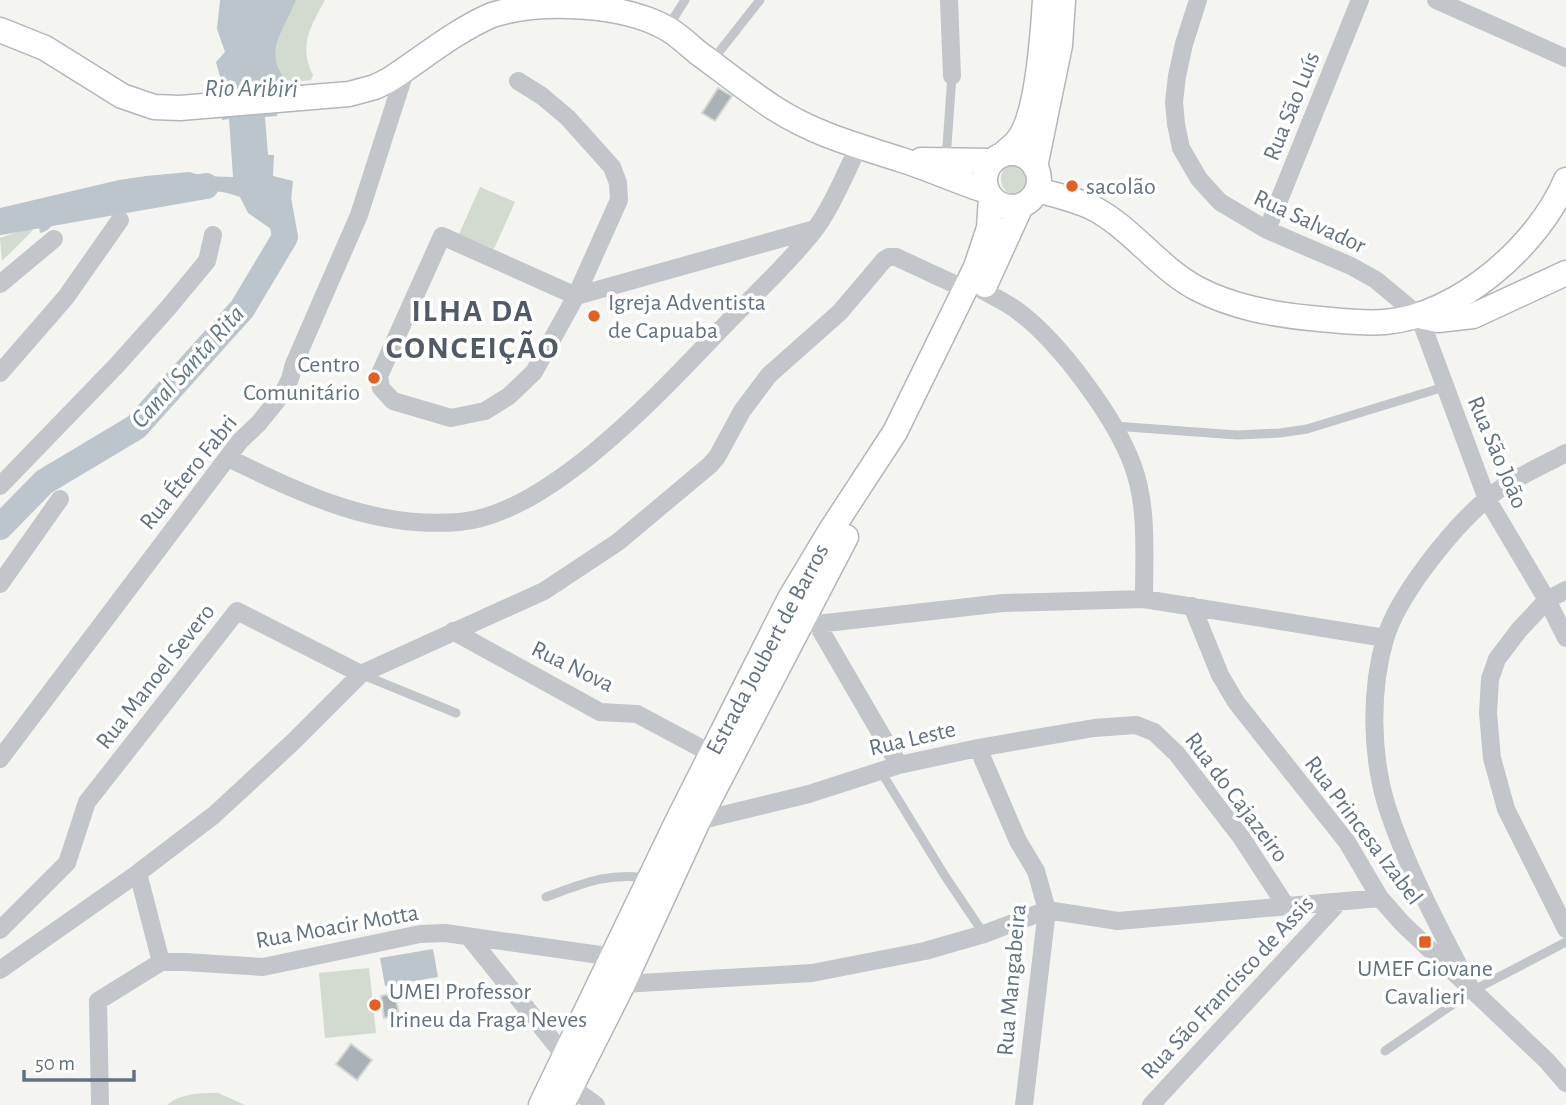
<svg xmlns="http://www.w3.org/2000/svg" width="1566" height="1105" font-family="'Alegreya Sans',sans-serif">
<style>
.green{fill:#d3dad0}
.water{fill:#bbc5cb}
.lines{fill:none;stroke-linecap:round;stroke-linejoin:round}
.river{stroke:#bbc5cb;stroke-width:26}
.building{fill:#aab1b7;stroke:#d6d6d3;stroke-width:2}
.secondary-casing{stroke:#b2b7bc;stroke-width:27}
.lane{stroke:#c2c5c9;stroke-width:9}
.street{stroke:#c2c5c9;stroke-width:18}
.secondary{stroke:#fff;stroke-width:24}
.poi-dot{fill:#e45f21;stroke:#fff;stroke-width:2.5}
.labels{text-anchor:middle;stroke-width:7;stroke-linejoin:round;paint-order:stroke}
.street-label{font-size:24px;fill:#637282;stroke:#fff}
.poi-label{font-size:24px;fill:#637282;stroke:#fff;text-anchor:start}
.water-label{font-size:26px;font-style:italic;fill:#637a86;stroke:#fff}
.district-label{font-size:32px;font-weight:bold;letter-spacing:2px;fill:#515b67;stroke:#fff}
</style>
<rect width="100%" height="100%" fill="#f4f5f0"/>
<path class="green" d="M296 0H325C311 26 298 45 313 75L311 80 294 82 281 87 283 76C264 50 287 25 296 0Z
M1001 179a17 17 0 1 1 34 0a17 17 0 1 1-34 0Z
M480 187 515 202 494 249 459 234Z
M25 229 33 230 2 261 0 238Z
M369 968 376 1033 325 1038 319 973Z
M218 1093 245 1105H167C181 1093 201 1093 218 1093Z"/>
<path class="water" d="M220 0H296C287 26 264 49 283 76L277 116 265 117 268 155H274L273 176 293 181 287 240 248 213 240 197C209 185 172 192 139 192L132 205C128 204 125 202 122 201 112 198 65 214 57 220 50 226 50 231 40 233L39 227 28 220 0 229V208L119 180 146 176 189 172 203 176 233 177 229 119 222 120 216 95 222 84 216 62 225 52 217 29Z
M433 949 438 977 385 986 380 958Z"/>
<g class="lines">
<path class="river" d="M0 222 206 186
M0 527 44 482 136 427 242 309 285 237 279 204"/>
</g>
<path class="building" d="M718 88 732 96 715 121 702 113Z
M395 993 399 1015 384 1018 381 996Z
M351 1044 372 1060 357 1080 336 1064Z"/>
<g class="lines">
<g class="secondary-casing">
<path id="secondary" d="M0 30 45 48 122 96 154 107 180 108 349 94 375 87 389 80C423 58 455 31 492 15 540 0 623 3 668 29 678 35 688 44 697 52 723 71 748 91 774 108 816 135 856 145 902 160 931 169 958 182 987 191
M985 180a27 27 0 1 1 54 0a27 27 0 1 1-54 0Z
M1002 155C1007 150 1014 146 1018 140 1038 115 1043 33 1045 0
M921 160 993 161
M1035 167 1060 45 1063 0
M1037 190C1055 195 1075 199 1093 208 1132 228 1158 268 1198 289 1233 307 1271 314 1310 318 1335 320 1360 324 1385 322 1458 316 1538 246 1566 180
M985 285 1021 206
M1419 316 1438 320 1473 316 1566 273
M541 1105 678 820 789 600 831 530 895 432 976 267 989 228 991 197
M562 1105 623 984 698 821 846 537"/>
</g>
<path class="lane" d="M668 27 685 0
M712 61 760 0
M946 159 952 76
M1114 426 1237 435 1280 433 1307 429 1444 387
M363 675 456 713
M880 770 945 876 984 934
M546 897C584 883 608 872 649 878
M1385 1051 1472 991 1566 942"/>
<path class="street" d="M949 0 952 76
M1198 0 1184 44 1177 76 1174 102 1176 124 1181 148 1199 179 1220 202 1267 230 1351 266 1376 280 1419 316 1487 499 1547 600 1566 638
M1436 0 1566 58
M518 81 542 96 568 118 612 167 618 183 619 200 576 296 534 372 509 396 485 411 451 418 393 401 381 388 379 376 442 236 576 296 815 229
M1267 230 1360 0
M0 284 54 239
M982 290C994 297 1008 303 1019 312 1060 343 1115 417 1133 466 1148 507 1144 556 1144 599
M0 373 66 297 120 220
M228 458C303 494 373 529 459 522 550 515 665 387 726 324 755 294 787 265 813 232 831 209 845 174 858 148
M0 486 117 365 168 308 207 261 213 235
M0 584 60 499
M1566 590 1547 600 1519 630 1497 659 1490 679 1488 713 1492 758 1506 809 1566 929
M1192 606 1220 675 1236 702 1347 842 1380 898 1402 923 1547 1061 1566 1083
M800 622 817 624 1003 603 1144 599 1385 638
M817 624 899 765
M453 631 600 712 637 714 712 754
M978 748 1018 841 1036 871 1047 910 1024 1105
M0 759 240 441 259 423 283 393 290 379 294 364 359 215 406 69
M698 821 809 794 899 765 978 748 1094 728 1136 725 1154 732 1177 754 1241 837 1286 906
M138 873 161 962
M0 930 67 863 87 802 237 611 361 674
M469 937 564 1055
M0 970 138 873 214 815 293 742 361 674 544 591 618 542 710 465 717 457 742 411 769 375 840 312 884 260 889 257H896L965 289
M623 984 812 973 925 951 984 934 1047 910 1118 921 1380 898
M1472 991C1441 931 1408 871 1387 807 1371 755 1370 691 1385 639 1398 595 1453 527 1488 498 1511 479 1540 467 1566 453
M571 1087 596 1105
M100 1105 98 1001 161 962H185L263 967 420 934 445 933 614 957
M1151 1105 1339 902"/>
<use href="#secondary" class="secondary"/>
</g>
<g class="poi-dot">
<circle cx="1072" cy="186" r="7"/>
<circle cx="594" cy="316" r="7"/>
<circle cx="374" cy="378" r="7"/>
<rect x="1418" y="935" width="14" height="14" rx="3.5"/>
<circle cx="375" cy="1005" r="7"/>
</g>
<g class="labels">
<g class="street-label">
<text transform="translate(1291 106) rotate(-68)" y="8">Rua São Luís</text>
<text transform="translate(1310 221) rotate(25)" y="8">Rua Salvador</text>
<text transform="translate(1498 452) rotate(67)" y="8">Rua São João</text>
<text transform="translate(188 472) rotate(-51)" y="8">Rua Étero Fabri</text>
<text transform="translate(767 649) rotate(-62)" y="8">Estrada Joubert de Barros</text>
<text transform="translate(573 666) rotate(26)" y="8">Rua Nova</text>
<text transform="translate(155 676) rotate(-52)" y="8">Rua Manoel Severo</text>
<text transform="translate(912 738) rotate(-13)" y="8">Rua Leste</text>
<text transform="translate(1237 797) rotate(53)" y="8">Rua do Cajazeiro</text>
<text transform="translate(1364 830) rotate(53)" y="8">Rua Princesa Izabel</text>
<text transform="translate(337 926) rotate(-10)" y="8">Rua Moacir Motta</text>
<text transform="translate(1011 980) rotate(-85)" y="8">Rua Mangabeira</text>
<text transform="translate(1227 987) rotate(-47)" y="8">Rua São Francisco de Assis</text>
</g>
<g class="poi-label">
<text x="1086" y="194">sacolão</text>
<text x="608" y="310">Igreja Adventista<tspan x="608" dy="28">de Capuaba</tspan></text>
<text x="360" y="372" text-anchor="end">Centro<tspan x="360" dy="28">Comunitário</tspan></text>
<text x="1425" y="976" text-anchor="middle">UMEF Giovane<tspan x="1425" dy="28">Cavalieri</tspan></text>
<text x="389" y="999">UMEI Professor<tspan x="389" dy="28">Irineu da Fraga Neves</tspan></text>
</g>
<g class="water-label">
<text x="251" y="96">Rio Aribiri</text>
<text transform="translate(187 366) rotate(-48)" y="9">Canal Santa Rita</text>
</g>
<g class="district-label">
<text x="473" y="321">ILHA DA<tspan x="473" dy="37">CONCEIÇÃO</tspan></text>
</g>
</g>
<path d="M24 1070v10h110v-10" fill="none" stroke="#637282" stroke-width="3.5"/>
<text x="35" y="1070" font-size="21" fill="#637282" stroke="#ffffff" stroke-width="5" paint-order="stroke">50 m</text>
</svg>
